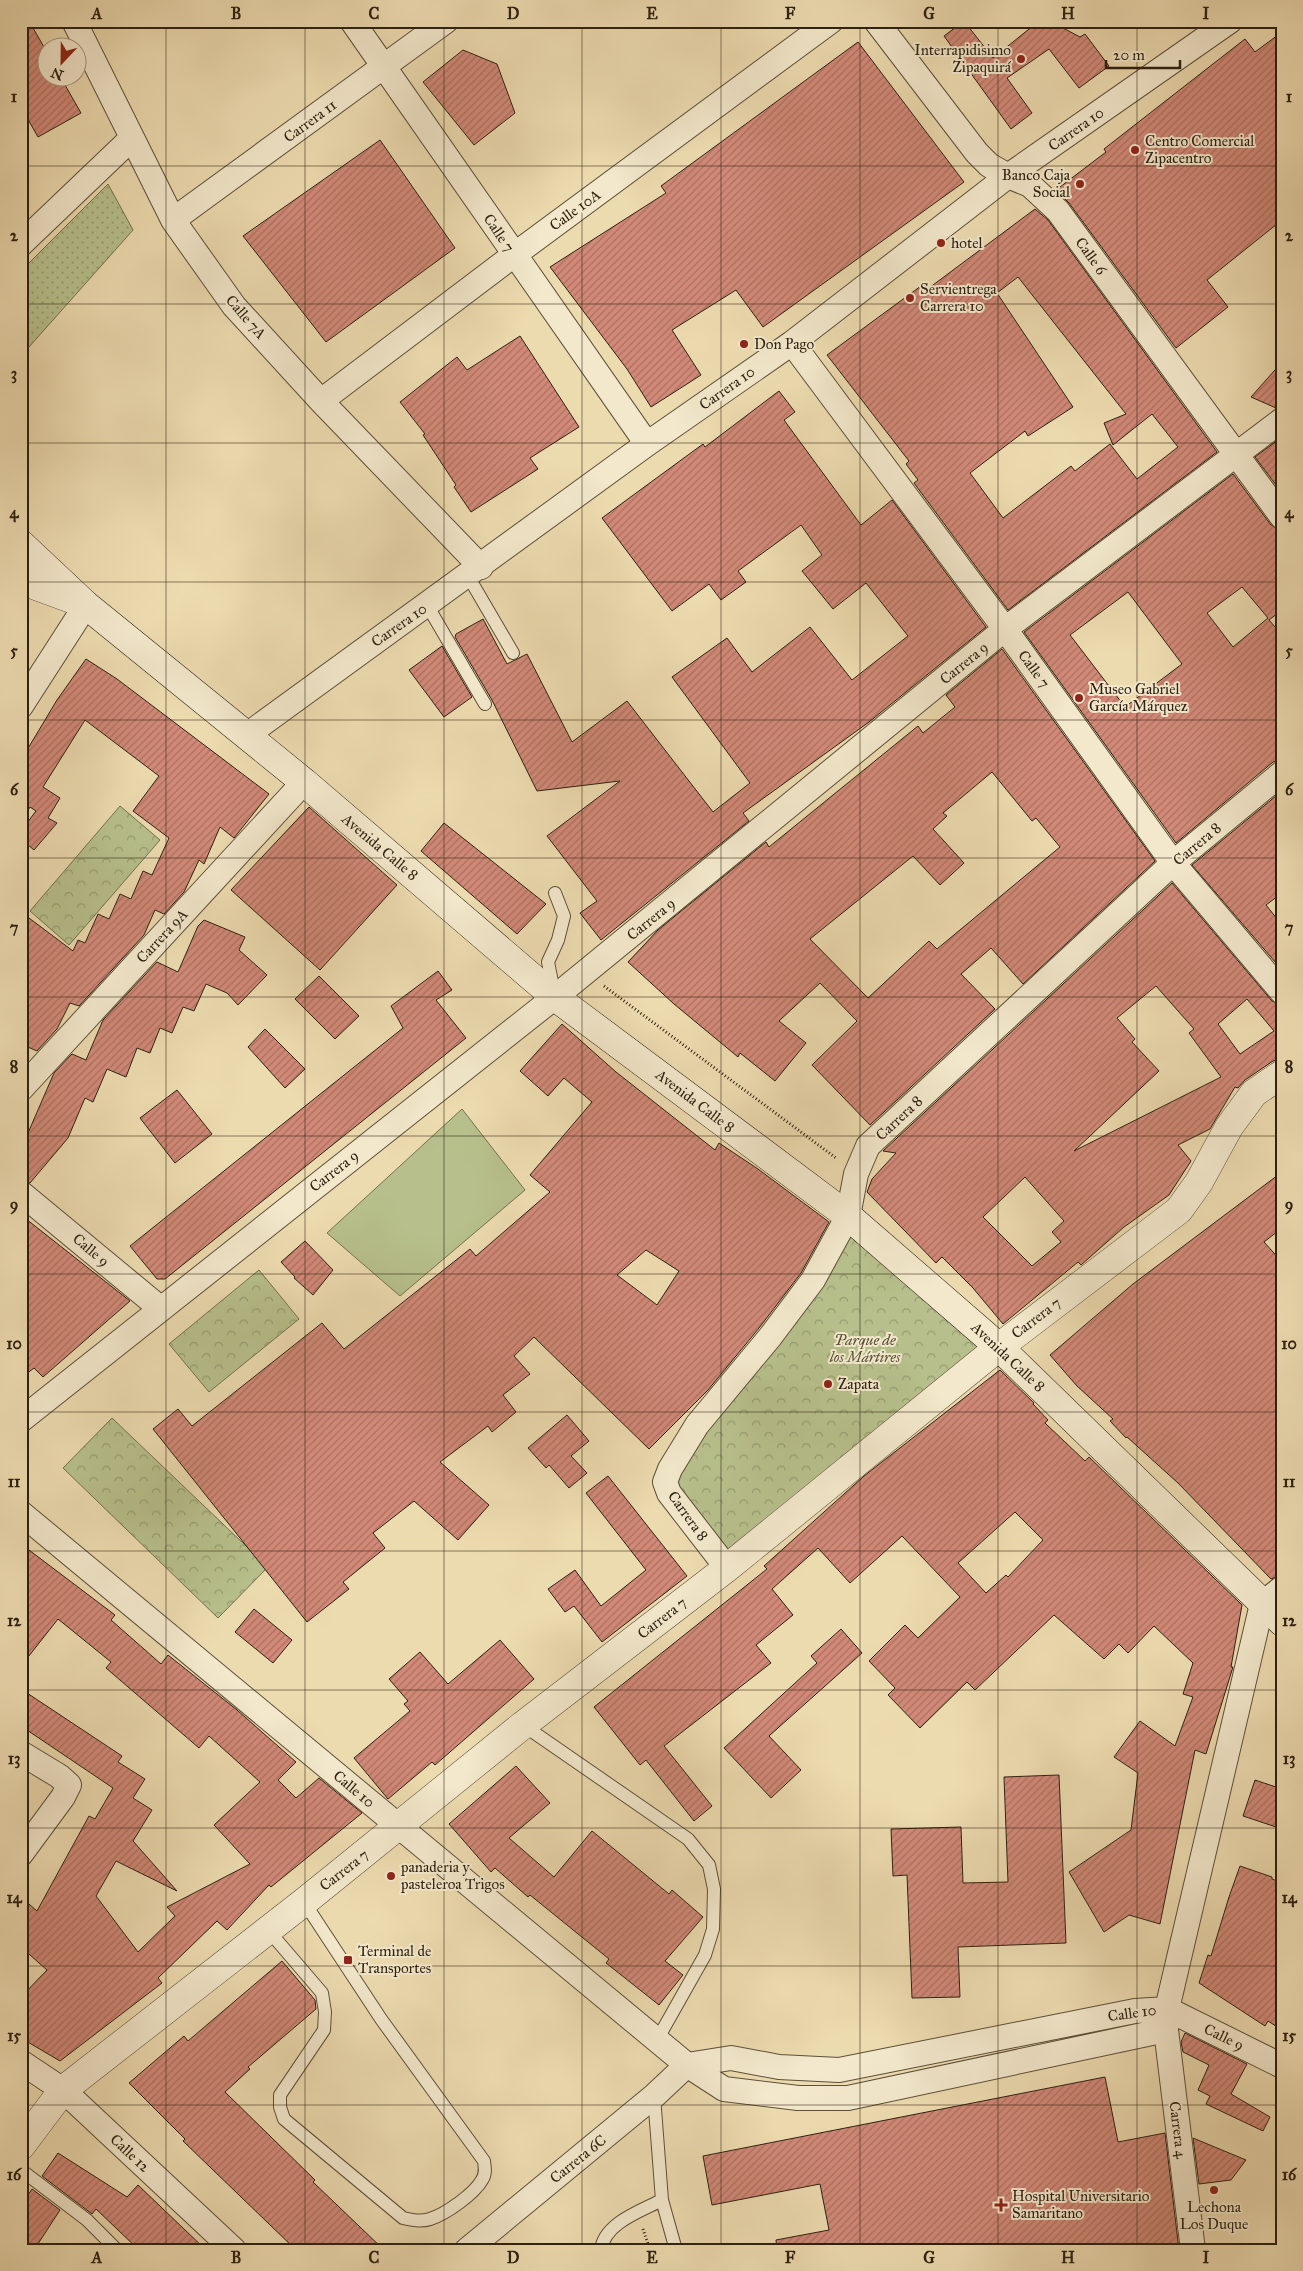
<svg xmlns="http://www.w3.org/2000/svg" width="1303" height="2271" font-family="'IM FELL Great Primer',serif">
<style>
.grass{fill:url(#grass-dots);stroke:#72704e}
.forest{fill:url(#forest-crowns);stroke:#72704e}
.pitch{fill:#b7c08c;stroke:#72704e}
.building{fill:url(#building-hatch);stroke:#2d2011;fill-rule:evenodd}
.lines{fill:none;stroke-linecap:round;stroke-linejoin:round}
.service-casing{stroke:#5d4f39;stroke-width:14}
.minor-casing{stroke:#5d4f39;stroke-width:26}
.tertiary-casing{stroke:#5d4f39;stroke-width:29}
.secondary-casing{stroke:#2d2011;stroke-width:29}
.path{stroke:#2d2011;stroke-width:3;stroke-dasharray:1 2.5;stroke-linecap:butt}
.service{stroke:#f3e8cc;stroke-width:12}
.minor{stroke:#f3e8cc;stroke-width:24}
.tertiary{stroke:#f3e8cc;stroke-width:28}
.secondary{stroke:#f3e8cc;stroke-width:28}
.grid{fill:none;stroke:#2d2011;stroke-width:1;stroke-opacity:0.55}
.poi-dot{fill:#8f2418;stroke:#f3e8cc;stroke-width:2}
.labels{text-anchor:middle;stroke-width:4;stroke-linejoin:round;paint-order:stroke}
.poi-label{font-size:15px;fill:#2d2011;stroke:#f3e8cc;text-anchor:start}
.street-label{font-size:15px;fill:#2d2011;stroke:#f3e8cc}
.park-label{font-size:15px;font-style:italic;fill:#565036;stroke:#f3e8cc}
.neatline{fill:none;stroke:#2d2011;stroke-width:2}
.grid-label{font-size:16px;text-anchor:middle;font-weight:bold;fill:#2d2011}
</style>
<defs>
<pattern id="grass-dots" width="8" height="8" patternUnits="userSpaceOnUse" patternTransform="scale(1.25)"><rect width="8" height="8" fill="#b7c08c"/><path d="M2 2h.1M6 6h.1" fill="none" stroke="#959c71" stroke-width="1.8" stroke-linecap="round"/></pattern>
<pattern id="forest-crowns" width="20" height="18" patternUnits="userSpaceOnUse" patternTransform="scale(1.25)"><rect width="20" height="18" fill="#b7c08c"/><path d="M2 6a3 3 0 1 1 6 0M12 15a3 3 0 1 1 6 0" fill="none" stroke="#959c71"/></pattern>
<pattern id="building-hatch" width="6" height="6" patternUnits="userSpaceOnUse" patternTransform="scale(1.25)"><rect width="6" height="6" fill="#d28978"/><path d="M-1 1l2-2M0 6l6-6M5 7l2-2" fill="none" stroke="#ab7061"/></pattern>
</defs>
<rect width="100%" height="100%" fill="#eddbb0"/>
<filter id="stains"><feTurbulence type="fractalNoise" baseFrequency=".004" numOctaves="4"/><feColorMatrix values="0 0 0 0 .2 0 0 0 0 .09 0 0 0 0 .02 0 0 0 .5 -.17"/></filter>
<radialGradient id="worn" r=".72"><stop offset=".6" stop-color="#630" stop-opacity="0"/><stop offset="1" stop-color="#630" stop-opacity=".3"/></radialGradient>
<path class="grass" d="M108 184 133 230 21 356V271Z"/>
<path class="forest" d="M120 806 160 840 69 945 30 911Z
M849 1228 990 1356 734 1556 670 1483Z
M259 1270 299 1319 209 1392 169 1344Z
M112 1418 268 1567 218 1618 63 1468Z"/>
<path class="pitch" d="M462 1109 525 1190 400 1296 327 1233Z"/>
<path class="building" d="M21 21H29L48 54V78H61L81 113 38 137 21 107Z
M964 21 993 58 1039 21H1050L1080 37 1085 34 1109 66 1079 88 1049 49 1007 78 1032 113 1011 129 944 36Z
M1282 32V220L1207 280 1228 307 1176 348 1069 203 1056 190 1106 152 1104 149 1245 39 1255 52Z
M858 42 964 182 763 327 736 290 672 330 701 375 651 407 627 369 550 267 666 193 661 186Z
M463 50 497 64 515 113 474 145 423 82Z
M380 140 455 248 326 342 243 236Z
M1035 209 1048 220 1217 452 1008 610 914 483 918 480 906 464 909 461 827 355 925 283 929 288ZM1018 277 1126 414 1104 423 1113 445 1152 414 1178 447 1137 479 1110 444 1075 471 1071 466 1003 518 970 473 1025 431 1028 436 1073 407 997 293Z
M520 336 579 427 530 458 538 469 471 512 454 487 456 485 423 435 425 434 400 402 457 357 467 370Z
M1282 362V406L1276 408 1251 397Z
M779 391 795 412 784 420 861 525 892 500 986 627 869 722 743 813 749 821 601 940 580 913 597 901 547 836 620 781 537 791 492 700 455 637 456 634 483 619 507 664 527 654 572 742 627 701 713 812 750 783 672 677 727 638 752 672 810 627 852 680 908 636 866 583 833 609 802 571 822 555 801 525 738 571 746 582 721 600 709 584 672 611 602 518 703 444 705 447Z
M1282 437V493L1255 457Z
M1233 474 1271 525 1282 530V610L1269 620 1282 635V760L1273 762 1176 843 1024 632ZM1242 587 1268 618 1233 647 1207 613ZM1128 592 1182 664 1125 707 1070 635Z
M442 646 472 697 444 717 409 670Z
M1002 649 1155 861 1023 984 991 948 961 974 995 1009 870 1125 812 1065 857 1021 820 983 779 1021 806 1043 775 1081 740 1053 738 1057 674 1004 628 962 658 930 766 842 769 847 918 726 923 733 955 707 946 695ZM992 772 1032 821 1036 818 1060 847 937 949 929 941 868 998 810 939 913 856 940 885 964 863 933 829 947 816 943 813Z
M86 659 117 679 269 794 234 838 220 827 204 864 199 860 184 892 164 914 155 910 144 935 79 1006 70 1003 57 1029 37 1051 21 1044V912L73 951 78 940 85 943 98 914 109 919 120 894 131 899 143 871 152 875 169 838 133 811 159 776 85 720 43 787 60 798 48 818 57 823 34 850 21 839V831L36 811 30 807 21 821V760L57 700Z
M1282 791V893L1266 905 1282 925V970L1192 865Z
M309 807 397 885 320 970 231 890Z
M444 823 546 904 517 934 421 851Z
M1172 883 1272 1001 1282 1005V1059L1273 1061 1245 1080 1238 1088 1235 1087 1210 1129 1178 1145 1191 1161 1169 1195 1124 1227 1081 1265 1078 1262 1003 1324 973 1288 942 1257 936 1263 867 1192 872 1179 896 1153 883 1151ZM1156 986 1194 1029 1189 1033 1221 1077 1074 1151 1159 1071 1132 1042 1135 1039 1117 1018ZM1247 999 1274 1031 1240 1054 1218 1024ZM1025 1177 1064 1221 1052 1232 1061 1242 1032 1266 983 1217Z
M204 920 245 937 239 950 267 975 238 1005 227 993 206 984 194 1011 183 1007 172 1033 160 1028 150 1053 137 1048 126 1077 107 1069 93 1102 85 1098 68 1138 30 1183 21 1180V1128L28 1133 54 1073 72 1054 86 1060 103 1020 157 962 178 972 198 926Z
M438 971 452 990 436 1000 466 1038 165 1279H157L130 1246 403 1028 391 1006Z
M319 976 359 1016 335 1039 295 999Z
M562 1024 616 1072 715 1150 719 1143 758 1169 829 1222 801 1273 759 1328 708 1390 649 1449 534 1337 514 1356 530 1374 503 1395 516 1412 492 1432 488 1426 440 1462 489 1505 458 1540 414 1501 373 1533 385 1548 343 1582 349 1589 307 1622 153 1429 178 1409 192 1426 322 1323 344 1349 470 1249 476 1256 550 1192 530 1175 592 1102 564 1078 548 1096 520 1071ZM646 1250 679 1271 657 1305 617 1275Z
M265 1029 305 1069 285 1088 248 1047Z
M177 1090 212 1134 175 1163 140 1118Z
M1282 1172V1228L1264 1242 1282 1262V1575L1271 1579 1178 1483 1127 1437 1126 1438 1110 1421 1113 1419 1077 1386 1050 1355 1133 1284Z
M21 1215 130 1301 43 1377 34 1368 21 1378Z
M305 1241 333 1270 313 1295 294 1278 295 1277 281 1262Z
M1000 1370 1034 1403 1033 1404 1048 1420 1045 1423 1085 1461 1089 1457 1242 1605 1231 1667H1233L1206 1754 1195 1750 1160 1924 1129 1915 1104 1932 1069 1872 1131 1830 1138 1773 1114 1757 1140 1721 1175 1746 1193 1697 1183 1694 1193 1663 1154 1626 1128 1653 1119 1644 1104 1659 1054 1615 975 1690 967 1682 920 1728 888 1695 895 1688 869 1661 905 1625 918 1638 960 1597 902 1536 850 1583 818 1548 772 1589 793 1615 756 1645 771 1663 664 1746 712 1806 694 1821 646 1760 640 1765 594 1707 767 1569 764 1566 864 1476ZM1015 1512 1043 1540 1008 1577 1006 1575 986 1593 958 1563Z
M567 1415 589 1441 571 1456 587 1473 569 1488 549 1465 546 1468 528 1448Z
M608 1476 687 1576 602 1642 574 1606 565 1612 548 1589 575 1570 601 1606 646 1570 586 1493Z
M21 1544 115 1615 111 1620 161 1664 168 1655 237 1710 296 1762 278 1780 296 1798 319 1778 362 1813 271 1887 269 1885 227 1930 217 1921 158 1978 162 1983 60 2061 21 2038V1997L47 1970 21 1947V1897L37 1911 89 1816 95 1819 113 1788 21 1726V1689L122 1756 118 1762 145 1779 133 1798 152 1810 133 1841 177 1891 116 1861 96 1896 138 1952 175 1916 167 1907 250 1864 214 1825 260 1782 209 1736 199 1748 106 1668 111 1662 58 1619 21 1666Z
M254 1609 292 1640 273 1663 235 1632Z
M841 1629 862 1653 769 1736 801 1770 771 1798 724 1748 817 1663 811 1656Z
M500 1640 534 1679 435 1765 432 1762 388 1799 354 1758 410 1711 404 1704 408 1701 389 1679 420 1652 448 1684Z
M516 1766 550 1803 509 1838 554 1877 592 1831 669 1894 672 1890 703 1917 665 1961 683 1975 659 2005 606 1963 609 1959 530 1895 528 1897 495 1868 491 1872 449 1824Z
M1059 1775 1066 1943 958 1947 960 1997 912 1998 907 1875 893 1876 891 1829 961 1827 963 1883 1008 1882 1004 1777Z
M1255 1780 1282 1789V1829L1243 1816Z
M1240 1866 1272 1877V1879L1282 1883V2030L1268 2021 1265 2026 1199 1983 1208 1955 1211 1956 1229 1897Z
M282 1961 315 2000 316 2009 248 2067 250 2069 225 2092 315 2180 313 2182 384 2250H296L183 2141 185 2139 129 2083 184 2036 188 2041Z
M1185 2033 1247 2064 1231 2094 1270 2117 1263 2131 1206 2104 1210 2096 1198 2090 1209 2065 1183 2052 1181 2042Z
M1105 2077 1118 2142 1165 2133 1179 2250H777L776 2240 829 2230 820 2184 712 2205 703 2156Z
M1193 2138 1246 2160 1231 2180 1199 2184Z
M58 2153 127 2197 138 2185 206 2250H139L96 2209 92 2214 42 2176Z
M32 2189 60 2210 34 2250H21V2206Z"/>
<g class="lines">
<g class="service-casing">
<path id="service" d="M468 576 513 653
M427 605 485 704
M554 992 548 962 558 940 564 916 555 893
M523 1725 688 1839 709 1865 714 1889 713 1929 705 1955 657 2040
M268 1930 322 1993 325 2012 324 2030 280 2095V2107L284 2119 403 2218C412 2220 421 2222 430 2219 446 2214 474 2194 482 2180 486 2174 485 2168 484 2161L381 2019 304 1902
M654 2096 662 2200 676 2250
M21 2170 87 2220 117 2250
M601 2250C604 2223 641 2211 662 2200"/>
</g>
<g class="minor-casing">
<path id="minor" d="M74 21 173 220 234 306 321 401 481 567
M352 21 647 444
M876 21 977 153 989 165 1008 176 1030 185 1058 211 1282 517
M173 220 446 21
M21 244 132 138
M792 343 1005 629 1173 863 1282 992
M321 401 514 255 831 21
M21 706 86 605
M247 735 647 444 792 343 1008 176 1230 21
M21 1089 304 782
M21 1193 160 1308
M21 1420 555 997 1005 629 1282 420
M21 1513 687 2065 724 2089 798 2098H848L1166 2030
M727 1568 669 1493 665 1482 670 1469 697 1425 770 1337 813 1280 848 1216 856 1174 868 1146 1173 863 1282 773
M21 1753 59 1776 69 1785 63 1797 21 1854
M21 2062 63 2090 234 2250
M687 2065 731 2058 779 2067 839 2070 1135 2011 1167 2009 1282 2066
M467 2250 654 2096 687 2065
M1193 2250 1166 2030 1167 2009 1262 1604 1282 1588"/>
</g>
<g class="tertiary-casing">
<path id="tertiary" d="M21 2146 63 2090 304 1902 523 1725 727 1568 999 1347 1179 1210 1199 1182 1229 1127 1254 1093 1282 1074"/>
</g>
<g class="secondary-casing">
<path id="secondary" d="M21 544 86 605 304 782 555 997 848 1216 999 1347 1282 1622
M21 576 36 586 77 601"/>
</g>
<path class="path" d="M604 986 836 1158
M643 2229 650 2250"/>
<use href="#service" class="service"/>
<use href="#minor" class="minor"/>
<use href="#tertiary" class="tertiary"/>
<use href="#secondary" class="secondary"/>
</g>
<path class="grid" d="M166 21V2250M305 21V2250M444 21V2250M582 21V2250M721 21V2250M860 21V2250M998 21V2250M1137 21V2250M21 166H1282M21 304H1282M21 443H1282M21 582H1282M21 720H1282M21 858H1282M21 997H1282M21 1136H1282M21 1274H1282M21 1412H1282M21 1551H1282M21 1690H1282M21 1828H1282M21 1966H1282M21 2105H1282"/>
<g class="poi-dot">
<circle cx="1021" cy="59" r="5"/>
<circle cx="1135" cy="150" r="5"/>
<circle cx="1080" cy="184" r="5"/>
<circle cx="941" cy="243" r="5"/>
<circle cx="910" cy="298" r="5"/>
<circle cx="744" cy="344" r="5"/>
<circle cx="1079" cy="698" r="5"/>
<circle cx="828" cy="1384" r="5"/>
<circle cx="391" cy="1876" r="5"/>
<rect x="343" y="1955" width="10" height="10" rx="2.5"/>
<circle cx="1214" cy="2190" r="5"/>
<path d="M998.5 2197.5h5v5h5v5h-5v5h-5v-5h-5v-5h5z"/>
</g>
<g class="labels">
<g class="poi-label">
<text x="1011" y="55" text-anchor="end">Interrapidisimo<tspan x="1011" dy="17">Zipaquirá</tspan></text>
<text x="1145" y="146">Centro Comercial<tspan x="1145" dy="17">Zipacentro</tspan></text>
<text x="1070" y="180" text-anchor="end">Banco Caja<tspan x="1070" dy="17">Social</tspan></text>
<text x="951" y="248">hotel</text>
<text x="920" y="294">Servientrega<tspan x="920" dy="17">Carrera 10</tspan></text>
<text x="754" y="349">Don Pago</text>
<text x="1089" y="694">Museo Gabriel<tspan x="1089" dy="17">García Márquez</tspan></text>
<text x="838" y="1389">Zapata</text>
<text x="401" y="1872">panaderia y<tspan x="401" dy="17">pasteleroa Trigos</tspan></text>
<text x="358" y="1956">Terminal de<tspan x="358" dy="17">Transportes</tspan></text>
<text x="1012" y="2201">Hospital Universitario<tspan x="1012" dy="17">Samaritano</tspan></text>
<text x="1214" y="2212" text-anchor="middle">Lechona<tspan x="1214" dy="17">Los Duque</tspan></text>
</g>
<g class="street-label">
<text transform="translate(310 121) rotate(-36)" y="5">Carrera 11</text>
<text transform="translate(1076 129) rotate(-35)" y="5">Carrera 10</text>
<text transform="translate(575 210) rotate(-36)" y="5">Calle 10A</text>
<text transform="translate(499 233) rotate(56)" y="5">Calle 7</text>
<text transform="translate(1091 256) rotate(54)" y="5">Calle 6</text>
<text transform="translate(246 317) rotate(49)" y="5">Calle 7A</text>
<text transform="translate(727 388) rotate(-35)" y="5">Carrera 10</text>
<text transform="translate(399 625) rotate(-35)" y="5">Carrera 10</text>
<text transform="translate(964 663) rotate(-39)" y="5">Carrera 9</text>
<text transform="translate(1034 669) rotate(54)" y="5">Calle 7</text>
<text transform="translate(1197 844) rotate(-40)" y="5">Carrera 8</text>
<text transform="translate(380 847) rotate(40)" y="5">Avenida Calle 8</text>
<text transform="translate(651 919) rotate(-39)" y="5">Carrera 9</text>
<text transform="translate(162 936) rotate(-47)" y="5">Carrera 9A</text>
<text transform="translate(695 1101) rotate(37)" y="5">Avenida Calle 8</text>
<text transform="translate(899 1118) rotate(-43)" y="5">Carrera 8</text>
<text transform="translate(334 1171) rotate(-38)" y="5">Carrera 9</text>
<text transform="translate(91 1250) rotate(40)" y="5">Calle 9</text>
<text transform="translate(1036 1318) rotate(-37)" y="5">Carrera 7</text>
<text transform="translate(1008 1357) rotate(43)" y="5">Avenida Calle 8</text>
<text transform="translate(688 1516) rotate(54)" y="5">Carrera 8</text>
<text transform="translate(662 1618) rotate(-38)" y="5">Carrera 7</text>
<text transform="translate(354 1789) rotate(40)" y="5">Calle 10</text>
<text transform="translate(344 1870) rotate(-38)" y="5">Carrera 7</text>
<text transform="translate(1132 2013) rotate(-8)" y="5">Calle 10</text>
<text transform="translate(1224 2037) rotate(26)" y="5">Calle 9</text>
<text transform="translate(1178 2130) rotate(83)" y="5">Carrera 4</text>
<text transform="translate(130 2153) rotate(43)" y="5">Calle 12</text>
<text transform="translate(578 2159) rotate(-39)" y="5">Carrera 6C</text>
</g>
<g class="park-label">
<text x="865" y="1345">Parque de<tspan x="865" dy="17">los Mártires</tspan></text>
</g>
</g>
<rect width="1303" height="2271" fill="none" stroke="#eddbb0" stroke-width="55"/>
<g transform="translate(62 62) rotate(202)"><circle r="24" fill="#f3e8cc" stroke="#a49881"/>
<path d="M0-4L9 19L0 12L-9 19Z" fill="#8f2418"/>
<text y="-8" font-size="14" font-weight="bold" text-anchor="middle" fill="#2d2011">N</text>
</g>
<path d="M1106 60v8h74v-8" fill="none" stroke="#2d2011" stroke-width="2.5"/>
<text x="1113" y="60" font-size="15" fill="#2d2011" stroke="#f3e8cc" stroke-width="4" paint-order="stroke">20 m</text>
<rect x="28" y="28" width="1248" height="2216" class="neatline"/>
<g class="grid-label">
<text x="97" y="19">A</text>
<text x="236" y="19">B</text>
<text x="374" y="19">C</text>
<text x="513" y="19">D</text>
<text x="652" y="19">E</text>
<text x="790" y="19">F</text>
<text x="929" y="19">G</text>
<text x="1068" y="19">H</text>
<text x="1206" y="19">I</text>
<text x="14" y="102">1</text>
<text x="1289" y="102">1</text>
<text x="14" y="241">2</text>
<text x="1289" y="241">2</text>
<text x="14" y="379">3</text>
<text x="1289" y="379">3</text>
<text x="14" y="518">4</text>
<text x="1289" y="518">4</text>
<text x="14" y="656">5</text>
<text x="1289" y="656">5</text>
<text x="14" y="795">6</text>
<text x="1289" y="795">6</text>
<text x="14" y="933">7</text>
<text x="1289" y="933">7</text>
<text x="14" y="1072">8</text>
<text x="1289" y="1072">8</text>
<text x="14" y="1210">9</text>
<text x="1289" y="1210">9</text>
<text x="14" y="1349">10</text>
<text x="1289" y="1349">10</text>
<text x="14" y="1487">11</text>
<text x="1289" y="1487">11</text>
<text x="14" y="1626">12</text>
<text x="1289" y="1626">12</text>
<text x="14" y="1764">13</text>
<text x="1289" y="1764">13</text>
<text x="14" y="1903">14</text>
<text x="1289" y="1903">14</text>
<text x="14" y="2041">15</text>
<text x="1289" y="2041">15</text>
<text x="14" y="2180">16</text>
<text x="1289" y="2180">16</text>
<text x="97" y="2263">A</text>
<text x="236" y="2263">B</text>
<text x="374" y="2263">C</text>
<text x="513" y="2263">D</text>
<text x="652" y="2263">E</text>
<text x="790" y="2263">F</text>
<text x="929" y="2263">G</text>
<text x="1068" y="2263">H</text>
<text x="1206" y="2263">I</text>
</g>
<rect width="100%" height="100%" filter="url(#stains)"/>
<rect width="100%" height="100%" fill="url(#worn)"/>
</svg>
